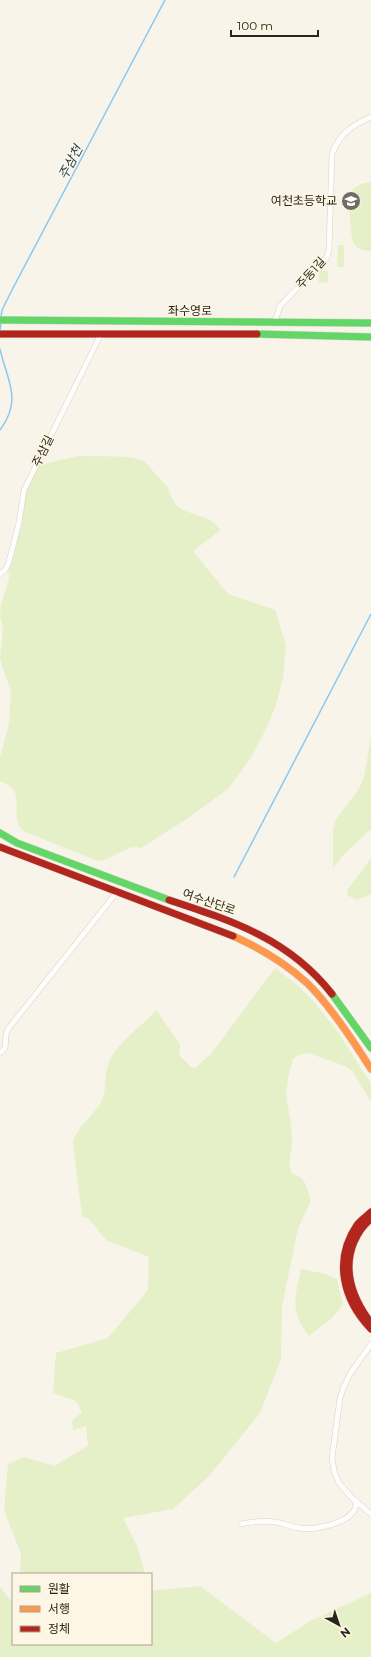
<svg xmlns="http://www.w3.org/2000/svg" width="371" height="1657" font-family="Montserrat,'Noto Sans KR',sans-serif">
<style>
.green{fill:#e5f0c9}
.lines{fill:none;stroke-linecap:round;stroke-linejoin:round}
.stream{stroke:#89c9f1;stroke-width:1.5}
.street-casing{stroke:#d6d1c7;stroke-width:6}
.fast-casing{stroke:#d6d1c7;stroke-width:8}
.slow-casing{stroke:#d6d1c7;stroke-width:8}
.jam-casing{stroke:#d6d1c7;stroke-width:8}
.street{stroke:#fefdfc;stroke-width:5}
.fast{stroke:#63d668;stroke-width:7}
.slow{stroke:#ff974d;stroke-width:7}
.jam{stroke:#b3261e;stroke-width:7}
.labels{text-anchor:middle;stroke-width:3;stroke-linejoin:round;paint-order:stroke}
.poi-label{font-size:12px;fill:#29251a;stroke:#fef6e4;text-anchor:end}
.street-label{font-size:12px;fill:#29251a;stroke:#fef6e4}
.water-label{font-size:13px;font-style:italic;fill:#153c56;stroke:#fef6e4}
</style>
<rect width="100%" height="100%" fill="#f8f4ea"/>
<path class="green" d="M364 183H371V251C365 251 358 250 354 244 350 238 348 198 351 192 354 187 359 185 364 183Z
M338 245H344V267H337Z
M328 271V282L319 283V271Z
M78 456C95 457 128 454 143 461 145 461 161 480 164 483 171 490 171 502 180 508 192 516 214 516 220 530L218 532 193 551 228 594 275 610 286 645 283 678 275 708 263 735 250 759 228 789 187 819 141 848 132 847 104 860 98 861 25 832C8 819 24 799 11 787 8 784 4 783 0 781V757L9 724 11 692 0 659 3 628 0 616 1 604 9 580 8 565 24 490 35 466Z
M371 737V829L346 852 333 868V831L336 819 359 789 364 777Z
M371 858V894L357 900 347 895 348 889Z
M275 968 296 984 314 1002 338 1032 371 1084V1102L353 1072 345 1066 308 1053 301 1054 293 1059C289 1074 284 1091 288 1107 290 1118 292 1127 292 1138 293 1151 286 1161 292 1173L301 1178 305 1183 310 1197V1203L298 1228 282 1306 281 1359 260 1413 209 1476 173 1509 123 1518 137 1546 145 1574H20L21 1554 4 1510 8 1464 24 1457 54 1466 88 1446 86 1426 73 1430 72 1421 82 1412 76 1401 53 1393 56 1353 108 1338 148 1290 149 1257 108 1241C98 1234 94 1219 82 1216L73 1144C76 1127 91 1118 100 1104 108 1091 103 1076 109 1062 119 1040 141 1028 156 1010L180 1044 179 1055 192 1068H195L211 1054Z
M301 1269 326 1274 337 1279 343 1305 332 1318 309 1336C289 1310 295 1299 301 1269Z
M200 1586 276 1643 310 1621 371 1593V1657H0V1587L13 1603V1644H151V1591Z"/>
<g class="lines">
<path class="stream" d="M1 317 2 310 12 290 165 0
M0 331 1 323
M0 349C7 381 23 399 0 430
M234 877 371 614"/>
<g class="street-casing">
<path id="street" d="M275 321 280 306 327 257 329 250 332 154C340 133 351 126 371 117
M0 574 5 570 8 565 19 523 24 490 101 334
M0 1053 5 1048 6 1035 8 1029 117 892
M371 1344 350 1374 344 1386 340 1398 332 1458 334 1471 339 1483 352 1498 371 1514
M241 1524C252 1522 264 1520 275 1522 283 1523 291 1527 299 1528 314 1530 344 1525 354 1511 355 1509 356 1505 356 1502"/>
</g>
<g class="fast-casing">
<path id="fast" d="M0 320 371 323
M257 334 371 337
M0 833 17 843 169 900
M332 994 371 1048"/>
</g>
<g class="slow-casing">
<path id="slow" d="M233 936C260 948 285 963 307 983 330 1005 354 1042 371 1069"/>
</g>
<g class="jam-casing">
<path id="jam" d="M0 334H257
M0 847 233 936
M169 900C233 921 289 939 332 994
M371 1212C367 1216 361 1220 357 1225 333 1260 343 1300 371 1329
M371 1219C363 1225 358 1233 354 1242 342 1271 353 1299 371 1323"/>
</g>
<use href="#street" class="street"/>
<use href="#fast" class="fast"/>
<use href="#slow" class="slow"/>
<use href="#jam" class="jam"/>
</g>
<defs>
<g id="school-disc" transform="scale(1)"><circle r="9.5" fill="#716d63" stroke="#fef6e4"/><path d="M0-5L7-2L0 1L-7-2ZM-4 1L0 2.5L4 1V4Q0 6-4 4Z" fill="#fff"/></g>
</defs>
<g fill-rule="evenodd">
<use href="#school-disc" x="351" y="201"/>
</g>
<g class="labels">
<g class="poi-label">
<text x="337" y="205">여천초등학교</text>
</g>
<g class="street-label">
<text transform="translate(311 273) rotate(-48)" y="4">주동1길</text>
<text x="190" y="315">좌수영로</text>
<text transform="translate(43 451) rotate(-64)" y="4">주삼길</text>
<text transform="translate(209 902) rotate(19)" y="4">여수산단로</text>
</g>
<g class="water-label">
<text transform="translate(70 162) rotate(-62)" y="5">주삼천</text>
</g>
</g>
<rect x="12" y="1573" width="140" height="72" fill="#fef6e4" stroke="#a9a293"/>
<rect x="20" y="1586" width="20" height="6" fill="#63d668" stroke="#a9a293"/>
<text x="48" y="1593" font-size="12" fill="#29251a">원활</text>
<rect x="20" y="1606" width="20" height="6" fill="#ff974d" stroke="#a9a293"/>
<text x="48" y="1613" font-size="12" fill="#29251a">서행</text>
<rect x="20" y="1626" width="20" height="6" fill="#b3261e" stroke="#a9a293"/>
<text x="48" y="1633" font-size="12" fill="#29251a">정체</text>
<g transform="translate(339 1625) rotate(140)" stroke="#fef6e4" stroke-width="3" paint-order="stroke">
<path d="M0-3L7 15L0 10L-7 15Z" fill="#29251a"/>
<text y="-6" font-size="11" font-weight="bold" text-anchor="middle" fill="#29251a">N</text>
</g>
<path d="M231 30v6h87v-6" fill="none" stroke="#29251a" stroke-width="2"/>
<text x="237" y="30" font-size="12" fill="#29251a" stroke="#fef6e4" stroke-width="3" paint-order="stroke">100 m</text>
</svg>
